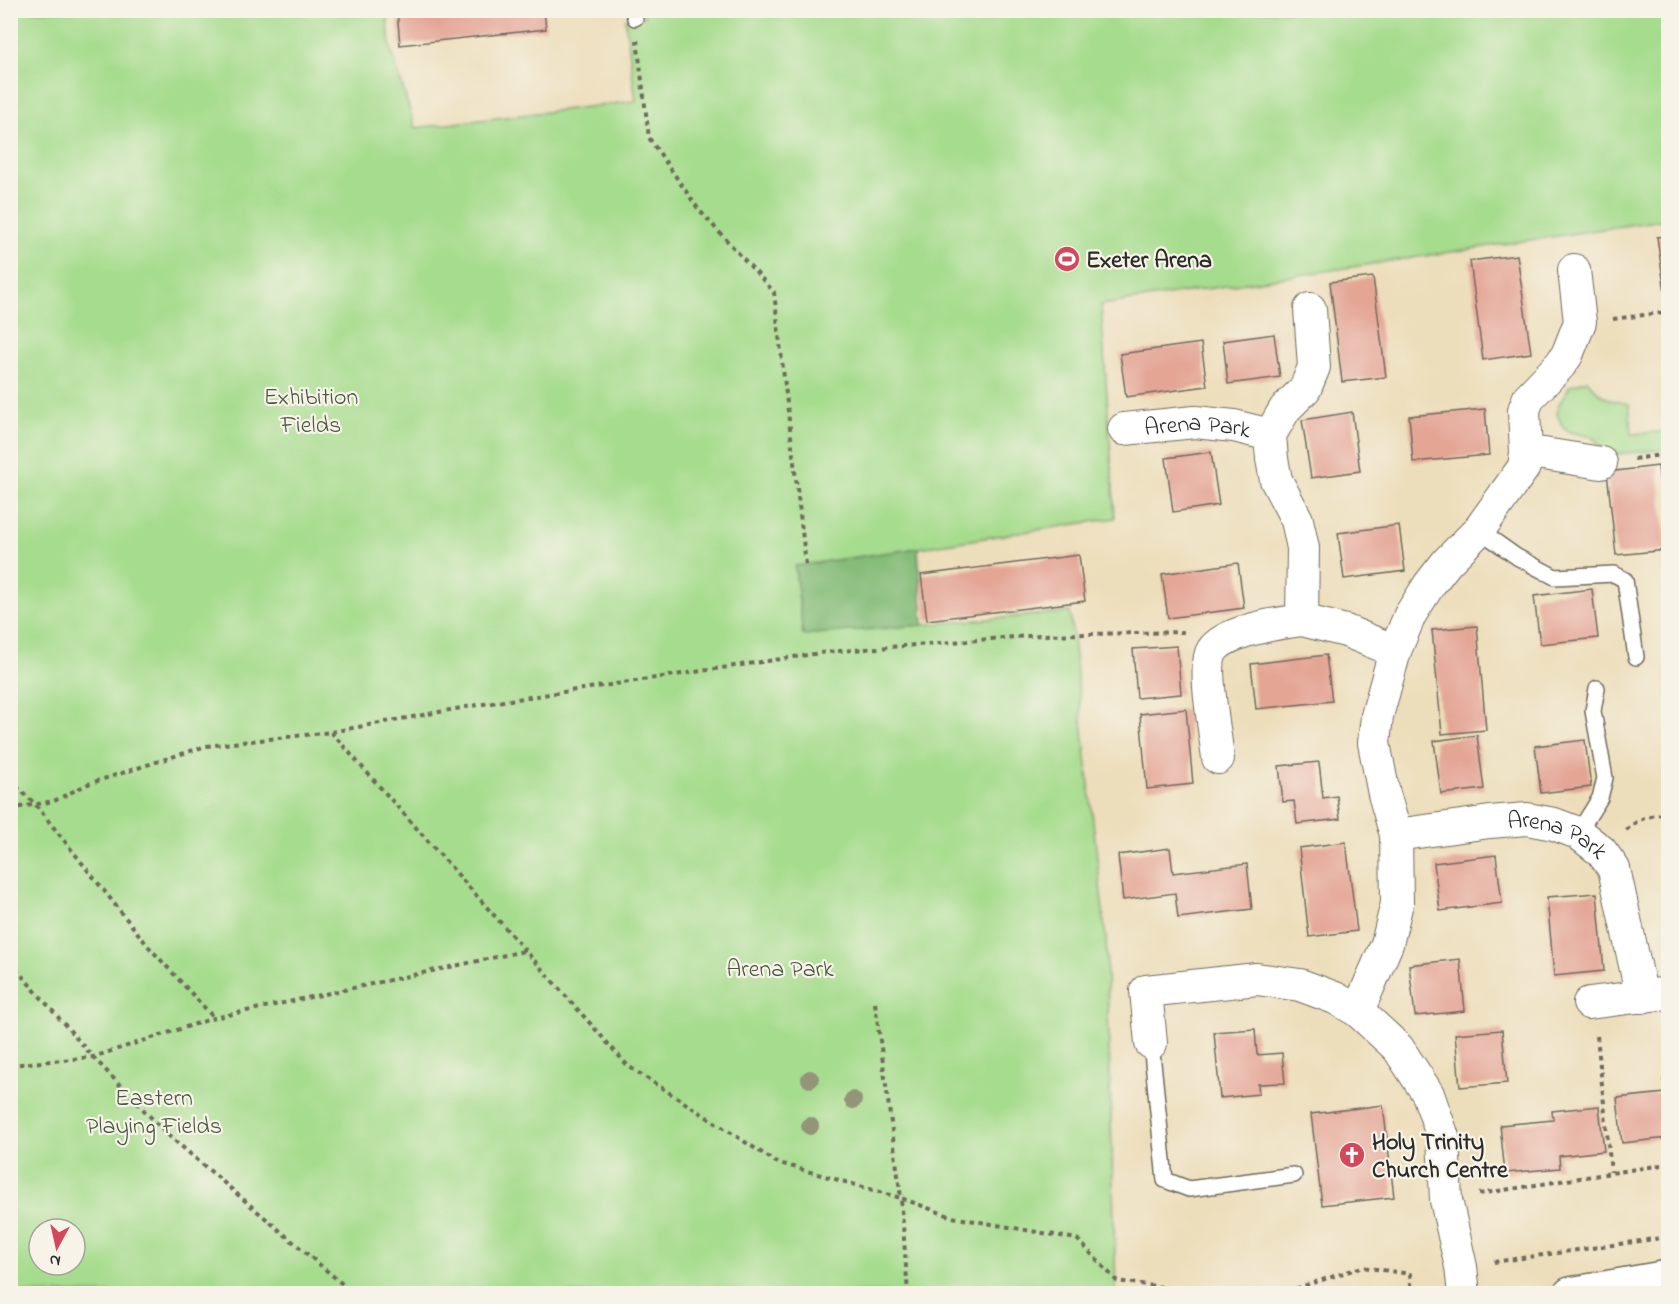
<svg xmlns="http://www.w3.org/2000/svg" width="1679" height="1304" font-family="'Indie Flower',sans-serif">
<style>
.green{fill:#a6dc8d;stroke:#68845c;stroke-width:1.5;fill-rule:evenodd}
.forest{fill:#84bc78;stroke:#587452;stroke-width:1.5}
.building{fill:#e4a595}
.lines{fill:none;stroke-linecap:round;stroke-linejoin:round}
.service-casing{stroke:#6f6a5d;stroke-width:18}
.minor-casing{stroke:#6f6a5d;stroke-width:34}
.tertiary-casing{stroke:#6f6a5d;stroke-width:36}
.path{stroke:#6f6a5d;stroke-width:4;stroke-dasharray:4.5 4.5;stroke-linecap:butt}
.service{stroke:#fff;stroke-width:15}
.minor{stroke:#fff;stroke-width:32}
.tertiary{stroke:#fff;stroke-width:33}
.tree{fill:#93947a}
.labels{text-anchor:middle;stroke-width:4.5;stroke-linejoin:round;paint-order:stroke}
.poi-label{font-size:24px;font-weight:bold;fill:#2b2b2b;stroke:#f7f3e8;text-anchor:start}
.park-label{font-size:24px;fill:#4a5744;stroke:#f7f3e8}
.street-label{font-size:24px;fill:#2b2b2b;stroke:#f7f3e8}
</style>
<rect width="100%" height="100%" fill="#f7f3e8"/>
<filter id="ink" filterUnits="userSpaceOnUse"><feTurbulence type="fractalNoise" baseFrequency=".0167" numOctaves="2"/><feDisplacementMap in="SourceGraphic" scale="12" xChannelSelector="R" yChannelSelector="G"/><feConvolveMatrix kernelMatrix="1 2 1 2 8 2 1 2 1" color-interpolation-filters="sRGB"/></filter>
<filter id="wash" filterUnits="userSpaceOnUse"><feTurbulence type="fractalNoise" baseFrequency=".008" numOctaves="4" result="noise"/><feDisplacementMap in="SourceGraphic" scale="24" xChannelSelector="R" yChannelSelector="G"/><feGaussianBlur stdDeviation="1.35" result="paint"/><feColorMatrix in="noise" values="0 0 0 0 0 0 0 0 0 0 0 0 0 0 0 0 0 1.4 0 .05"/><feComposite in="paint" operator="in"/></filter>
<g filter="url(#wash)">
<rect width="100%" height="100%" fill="#eddebb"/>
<path class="green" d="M10 11H387L390 46 415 128 636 101 625 19 644 17 643 11H1668V219L1101 305 1115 518 795 567 803 635 1070 612 1106 939 1116 1293H11ZM39 1229H75V1265H39Z
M1587 380C1601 397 1607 400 1629 404L1632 434 1668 431V449L1608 455 1593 437 1570 432 1563 428 1557 414 1559 404 1570 386Z"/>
<path class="forest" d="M918 548 923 625 803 635 795 566Z"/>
<g id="blocks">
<path class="building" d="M397 10H544L546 29 400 45Z
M1668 236V306L1667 307 1657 237Z
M1517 255 1531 353 1483 360 1470 261Z
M1373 277 1386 377 1342 382 1330 282Z
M1274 334 1280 377 1228 384 1223 341Z
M1201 343 1207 386 1126 397 1120 354Z
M1485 409 1489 455 1413 462 1409 416Z
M1352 412 1360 471 1311 478 1302 420Z
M1211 452 1219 505 1173 512 1166 458Z
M1658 466 1667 550 1616 555 1607 472Z
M1399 525 1405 571 1344 579 1338 533Z
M1079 555 1085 601 927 620 921 575Z
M1238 563 1244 608 1168 618 1162 574Z
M1592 589 1598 638 1540 644 1534 596Z
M1477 626 1486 730 1442 734 1432 630Z
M1177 646 1181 694 1137 698 1133 649Z
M1326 655 1332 701 1256 709 1251 664Z
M1186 709 1193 784 1147 789 1140 714Z
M1477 735 1484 789 1441 794 1434 741Z
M1585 740 1591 787 1541 793 1535 746Z
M1319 762 1323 798 1337 796 1340 819 1297 824 1294 801 1283 802 1279 766Z
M1346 842 1357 931 1309 937 1299 848Z
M1170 848 1173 873 1247 864 1252 909 1178 918 1175 893 1123 900 1118 855Z
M1496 855 1502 903 1440 911 1434 863Z
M1597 893 1604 971 1554 976 1547 897Z
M1460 959 1465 1011 1415 1016 1409 965Z
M1255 1029 1257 1055 1282 1053 1285 1083 1258 1084 1259 1094 1220 1098 1214 1032Z
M1502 1030 1507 1083 1460 1087 1455 1034Z
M1668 1078V1138L1622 1143 1617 1098 1665 1093 1663 1079Z
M1383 1105 1394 1197 1322 1205 1311 1114Z
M1599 1106 1604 1151 1559 1156 1560 1168 1505 1173 1500 1125 1553 1120 1552 1111Z"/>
</g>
</g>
<g filter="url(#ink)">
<use href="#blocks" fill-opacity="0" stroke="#6f6a5d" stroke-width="1.5"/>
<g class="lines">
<g class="service-casing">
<path id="service" d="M633 10 635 18
M1479 530 1517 557 1555 577 1614 574 1625 580 1636 657
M1578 833 1600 798 1605 778 1593 711 1597 688
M1151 1043 1165 1180 1189 1189 1294 1175"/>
</g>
<g class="minor-casing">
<g id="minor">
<path d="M1310 309 1314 367 1305 389 1285 409 1270 435 1272 459 1276 480 1297 520 1303 548 1302 620 1346 631 1395 651 1377 716 1374 743 1384 794 1396 835 1397 903 1387 944 1358 1011 1398 1048 1428 1094 1443 1137 1446 1200 1461 1267 1464 1294"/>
<path id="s1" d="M1124 429 1195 422 1234 426 1270 435"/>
<path d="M1526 453 1544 454 1601 463"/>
<path d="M1395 651 1410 615 1429 585 1447 562 1479 530 1524 467 1526 453 1524 410 1529 397 1560 365 1567 355 1580 322 1574 270"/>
<path d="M1218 758C1216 737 1202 667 1212 651 1224 631 1279 623 1302 620"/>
<path id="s2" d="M1396 835 1490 822 1527 819 1554 824 1578 833 1601 851 1614 869 1642 997"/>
<path d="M1589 1003 1668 993"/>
<path d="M1151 1043 1146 991 1257 979 1300 985 1335 998 1358 1011"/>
</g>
</g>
<g class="tertiary-casing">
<path id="tertiary" d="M1570 1294 1668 1277"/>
</g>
<path class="path" d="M637 40 649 138 699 210 774 292 806 565
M1613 319 1668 312
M1634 459 1668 454
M331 732 628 1066 776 1162 901 1198 908 1294
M10 780 35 804 148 946 214 1018
M10 809 54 801 88 784 206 746 331 732 477 705 827 652 1041 635 1185 632
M1626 830C1641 817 1649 816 1668 813
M10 962 93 1057 167 1134 354 1294
M875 1003 901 1198 952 1217 1077 1239 1117 1281 1215 1294
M1597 1036 1611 1172
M10 1065 93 1057 214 1018 524 951
M1479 1194 1668 1164
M1494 1262 1668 1237
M1279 1294 1362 1267 1410 1274 1412 1294"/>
<use href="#service" class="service"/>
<use href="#minor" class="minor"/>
<use href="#tertiary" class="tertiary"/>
</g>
<g class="tree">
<circle cx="810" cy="1079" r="9"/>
<circle cx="853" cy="1100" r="9"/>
<circle cx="810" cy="1126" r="9"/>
</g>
</g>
<defs>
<g id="stadium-disc" transform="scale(1.35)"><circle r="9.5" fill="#d1495b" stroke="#f7f3e8"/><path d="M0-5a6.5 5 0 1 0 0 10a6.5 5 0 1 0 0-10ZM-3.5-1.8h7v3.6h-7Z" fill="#fff"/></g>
<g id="church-disc" transform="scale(1.35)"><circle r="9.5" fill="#d1495b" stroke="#f7f3e8"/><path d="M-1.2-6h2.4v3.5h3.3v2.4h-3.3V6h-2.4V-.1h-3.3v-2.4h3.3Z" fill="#fff"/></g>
</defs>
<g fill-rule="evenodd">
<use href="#stadium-disc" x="1067" y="259"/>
<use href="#church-disc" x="1352" y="1155"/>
</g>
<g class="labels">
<g class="poi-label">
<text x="1086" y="267">Exeter Arena</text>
<text x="1372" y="1149">Holy Trinity<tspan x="1372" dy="28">Church Centre</tspan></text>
</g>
<g class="park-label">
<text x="311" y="404">Exhibition<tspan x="311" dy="28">Fields</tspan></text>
<text x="780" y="976">Arena Park</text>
<text x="154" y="1105">Eastern<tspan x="154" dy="28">Playing Fields</tspan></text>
</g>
<g class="street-label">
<text dy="8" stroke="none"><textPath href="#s1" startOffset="74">Arena Park</textPath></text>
<text dy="8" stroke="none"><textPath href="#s2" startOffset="166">Arena Park</textPath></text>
</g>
</g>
<rect width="1679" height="1304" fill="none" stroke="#f7f3e8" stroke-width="36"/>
<g transform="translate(57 1247) rotate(188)"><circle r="28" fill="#f7f3e8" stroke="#a5a39c" stroke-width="1.5"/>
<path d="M0-4.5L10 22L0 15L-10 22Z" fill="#d1495b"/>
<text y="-9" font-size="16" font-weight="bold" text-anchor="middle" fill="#2b2b2b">N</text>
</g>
</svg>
